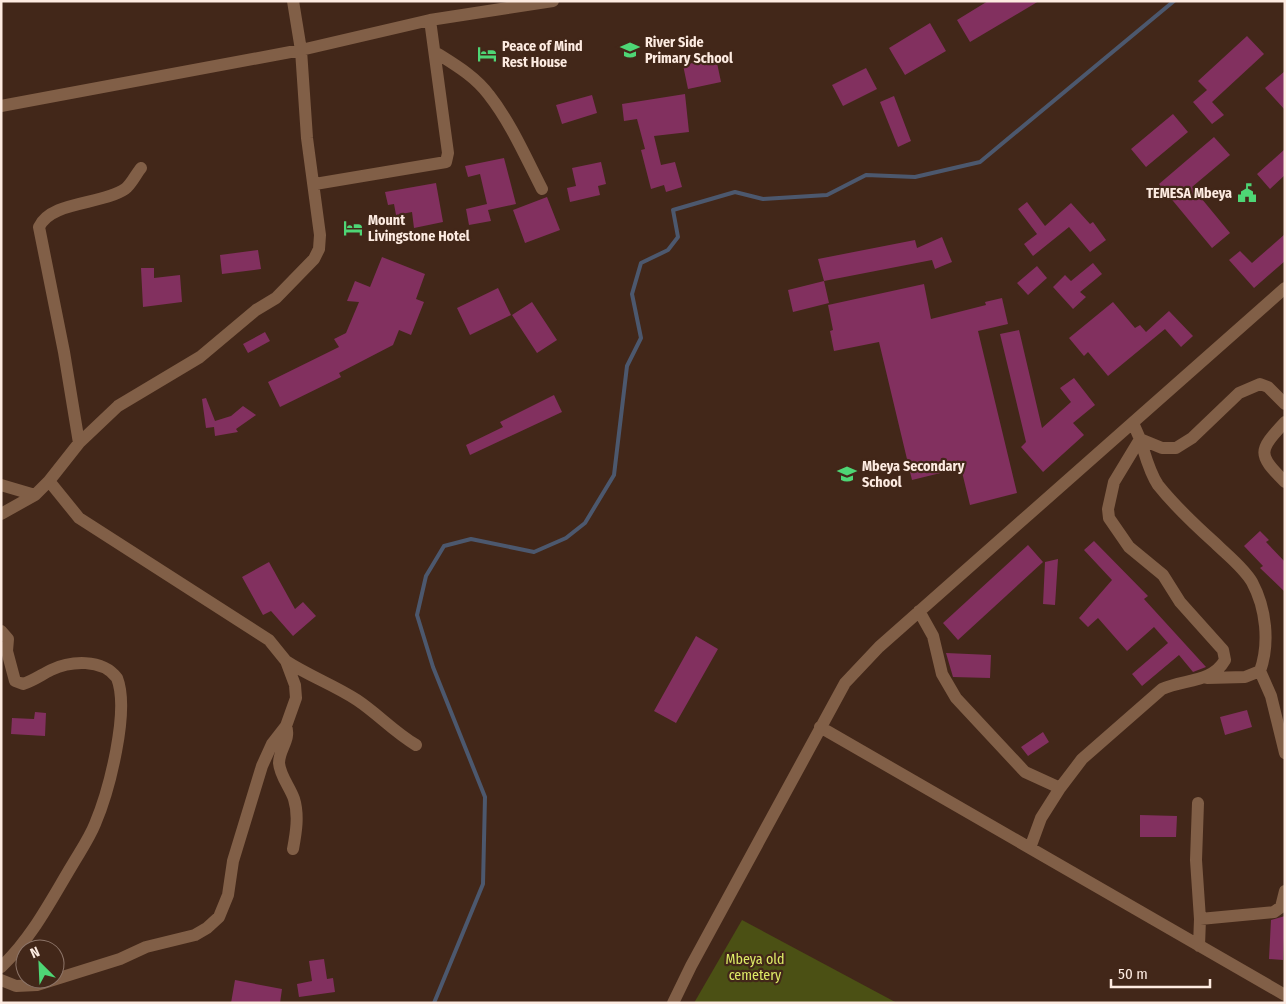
<svg xmlns="http://www.w3.org/2000/svg" width="1286" height="1004" font-family="'Fira Sans Condensed',sans-serif">
<style>
.green{fill:#4b5014}
.lines{fill:none;stroke-linecap:round;stroke-linejoin:round}
.stream{stroke:#4c586e;stroke-width:4}
.building{fill:#82305f}
.minor{stroke:#815f47;stroke-width:12}
.labels{text-anchor:middle;stroke-width:4.5;stroke-linejoin:round;paint-order:stroke}
.poi-label{font-size:14px;font-weight:bold;fill:#fdebe1;stroke:#422719;text-anchor:start}
.park-label{font-size:14px;fill:#deeb67;stroke:#422719}
</style>
<rect width="100%" height="100%" fill="#422719"/>
<path class="green" d="M742 920 897 1003H694Z"/>
<g class="lines">
<path class="stream" d="M434 1003 483 884 485 797 433 667 417 615 426 576 444 546 471 539 534 552 566 538 585 523 614 475 627 366 641 338 632 294 641 263 668 250 678 237 673 210 735 192 763 199 827 195 866 175 915 177 980 162 1174 1"/>
</g>
<path class="building" d="M988 1H1039L970 42 957 20Z
M930 23 946 51 905 75 889 48Z
M1247 36 1264 54 1212 102 1224 115 1212 124 1193 102 1207 90 1198 81Z
M716 58 721 82 688 89 683 65Z
M866 68 877 89 843 106 832 85Z
M1285 71V110L1265 88Z
M685 94 689 132 654 136 661 165 675 162 682 187 666 192 664 185 651 189 641 150 645 149 637 119 624 121 622 104Z
M592 95 597 113 562 124 556 105Z
M894 96 911 141 898 147 880 102Z
M1173 114 1188 132 1146 167 1131 149Z
M1214 137 1230 155 1192 187 1230 233 1212 248 1159 184Z
M1285 149V175L1270 189 1257 174Z
M504 158 516 204 488 210 491 221 469 225 466 209 487 204 480 174 468 177 465 166Z
M601 162 606 184 598 186 600 195 570 202 567 188 576 186 572 168Z
M436 183 443 222 414 228 412 212 396 215 394 204 388 205 385 192Z
M547 197 560 230 525 243 513 210Z
M1027 202 1045 226 1071 203 1090 224 1093 222 1106 240 1090 252 1069 227 1033 256 1024 244 1037 234 1018 209Z
M1285 234V261L1254 288 1229 260 1240 251 1252 263Z
M942 237 952 262 935 269 932 260 824 281 818 259 915 240 917 248Z
M258 250 261 269 222 274 220 255Z
M382 257 425 274 416 299 424 302 411 335 399 330 393 345 339 373 341 377 280 407 268 382 339 347 334 339 346 333 359 302 347 301 355 281 370 287Z
M1093 263 1102 274 1080 292 1086 297 1073 309 1053 287 1065 275 1071 281Z
M1037 266 1047 278 1028 295 1017 283Z
M141 268H154V278L180 275 182 302 143 307Z
M824 281 829 303 793 312 788 290Z
M924 284 931 319 986 305 985 302 1002 298 1008 324 978 331 1017 493 970 505 961 468 912 480 879 342 834 351 830 331 833 330 828 305Z
M498 288 511 315 470 335 457 308Z
M532 302 557 340 537 353 512 315Z
M1113 302 1135 328 1140 325 1146 332 1169 311 1193 336 1181 347 1165 329 1108 376 1088 352 1084 356 1069 338Z
M1019 330 1042 428 1071 402 1060 388 1074 378 1095 405 1073 423 1084 435 1043 472 1021 447 1026 442 1000 334Z
M265 332 270 341 248 353 243 344Z
M554 395 562 412 470 455 466 445 503 427 500 422Z
M206 398 215 421 231 416 243 406 256 415 236 429 238 432 215 436 214 427 206 428 202 399Z
M1260 531 1269 540 1266 542 1285 562V592L1260 568 1263 566 1244 546Z
M1094 541 1148 596 1144 599 1206 667 1193 672 1179 655 1142 686 1132 674 1168 643 1154 627 1127 651 1098 618 1088 627 1079 618 1112 580 1084 550Z
M1028 545 1043 562 958 640 943 623Z
M1058 559 1055 605 1043 604 1045 562Z
M269 562 295 609 303 602 316 616 293 636 271 611 263 615 242 577Z
M696 636 718 649 676 723 654 711Z
M946 653 991 655 990 678 953 677Z
M1247 710 1252 727 1225 735 1220 717Z
M35 712 46 713 45 736 11 734 12 718 34 719Z
M1043 732 1049 742 1028 756 1021 747Z
M1140 815 1177 816 1176 837H1140Z
M1285 916 1283 960 1269 959 1271 920Z
M324 959 327 979 333 978 335 992 299 997 297 984 312 981 309 961Z
M235 980 282 989 280 1003H231Z"/>
<g class="lines">
<path class="minor" d="M435 52C454 64 475 76 489 95 511 123 526 158 542 189
M1 106 301 50 430 20 553 1
M315 184 446 162 448 153 430 20
M1285 422C1258 451 1257 454 1285 482
M1140 439C1145 454 1149 472 1158 485 1174 505 1196 526 1215 543 1227 555 1243 567 1252 582 1266 608 1270 643 1260 671L1245 677 1207 678
M1140 439 1162 448H1176L1192 438 1239 393 1260 384 1268 387 1285 404
M79 443 64 352 39 227C51 201 101 205 125 189 131 185 136 174 141 168
M1 485 35 495
M1 514 35 495 49 481 79 443 118 406 200 357 256 310 276 298 314 259 319 249 320 235 307 138 301 50 293 1
M919 611 933 636 942 674 956 698 1025 772 1060 788
M1 631 8 639 7 651 15 681 23 684C33 681 41 675 51 670 70 661 102 658 117 678 130 711 109 791 95 824 89 839 79 853 71 867 50 902 31 939 1 967
M286 661C309 676 334 685 357 700 378 714 394 732 416 745
M1260 671 1271 696 1285 753
M286 726C291 740 279 749 279 763 280 776 290 787 294 799 299 815 296 833 293 849
M820 727 1285 995
M1198 803 1196 860 1200 919 1199 946
M1030 848 1041 818 1060 788 1082 759 1162 689C1184 679 1212 683 1225 660L1223 650 1180 602 1163 575 1129 547 1109 518 1108 509 1114 482 1140 439 1133 423
M1200 919 1274 912 1281 907 1285 891
M1 980 16 986 37 985 120 959 146 947 195 935 207 928 219 917 228 895 233 861 262 766 272 744 286 726 296 698 295 685 286 661 269 640 79 518 49 481
M673 1003 691 966 845 683 879 647 1285 288"/>
</g>
<defs>
<g id="school-bare" transform="scale(1.5)"><path d="M0-5L7-2L0 1L-7-2ZM-4 1L0 2.5L4 1V4Q0 6-4 4Z" fill="#4ed675" stroke="#422719" stroke-width="2.5" paint-order="stroke"/></g>
<g id="hotel-bare" transform="scale(1.5)"><path d="M-6-4.5h1.5V1H6V5H4.5V3h-9V5H-6ZM-4 0a1.8 1.8 0 1 1 3.6 0ZM.5 0V-2.5h3Q6-2.5 6 0Z" fill="#4ed675" stroke="#422719" stroke-width="2.5" paint-order="stroke"/></g>
<g id="civic-bare" transform="scale(1.5)"><path d="M-.6-6.5H3V-4.5H.6V-3L4-1V1h2V6H-6V1h2V-1L-.6-3ZM-1.2 2.5V6h2.4V2.5Z" fill="#4ed675" stroke="#422719" stroke-width="2.5" paint-order="stroke"/></g>
</defs>
<g fill-rule="evenodd">
<use href="#school-bare" x="630" y="50"/>
<use href="#hotel-bare" x="487" y="54"/>
<use href="#civic-bare" x="1247" y="193"/>
<use href="#hotel-bare" x="353" y="228"/>
<use href="#school-bare" x="847" y="474"/>
</g>
<g class="labels">
<g class="poi-label">
<text x="645" y="47">River Side<tspan x="645" dy="16">Primary School</tspan></text>
<text x="502" y="51">Peace of Mind<tspan x="502" dy="16">Rest House</tspan></text>
<text x="1232" y="198" text-anchor="end">TEMESA Mbeya</text>
<text x="368" y="225">Mount<tspan x="368" dy="16">Livingstone Hotel</tspan></text>
<text x="862" y="471">Mbeya Secondary<tspan x="862" dy="16">School</tspan></text>
</g>
<g class="park-label">
<text x="755" y="964">Mbeya old<tspan x="755" dy="16">cemetery</tspan></text>
</g>
</g>
<rect width="1286" height="1004" fill="none" stroke="#fdebe1" stroke-width="5"/>
<g transform="translate(40 964) rotate(336)"><circle r="24" fill="#422719" stroke="#8d7569"/>
<path d="M0-4L9 19L0 12L-9 19Z" fill="#4ed675"/>
<text y="-8" font-size="14" font-weight="bold" text-anchor="middle" fill="#fdebe1">N</text>
</g>
<path d="M1111 979v8h99v-8" fill="none" stroke="#fdebe1" stroke-width="2.5"/>
<text x="1118" y="979" font-size="15" fill="#fdebe1" stroke="#422719" stroke-width="4" paint-order="stroke">50 m</text>
</svg>
